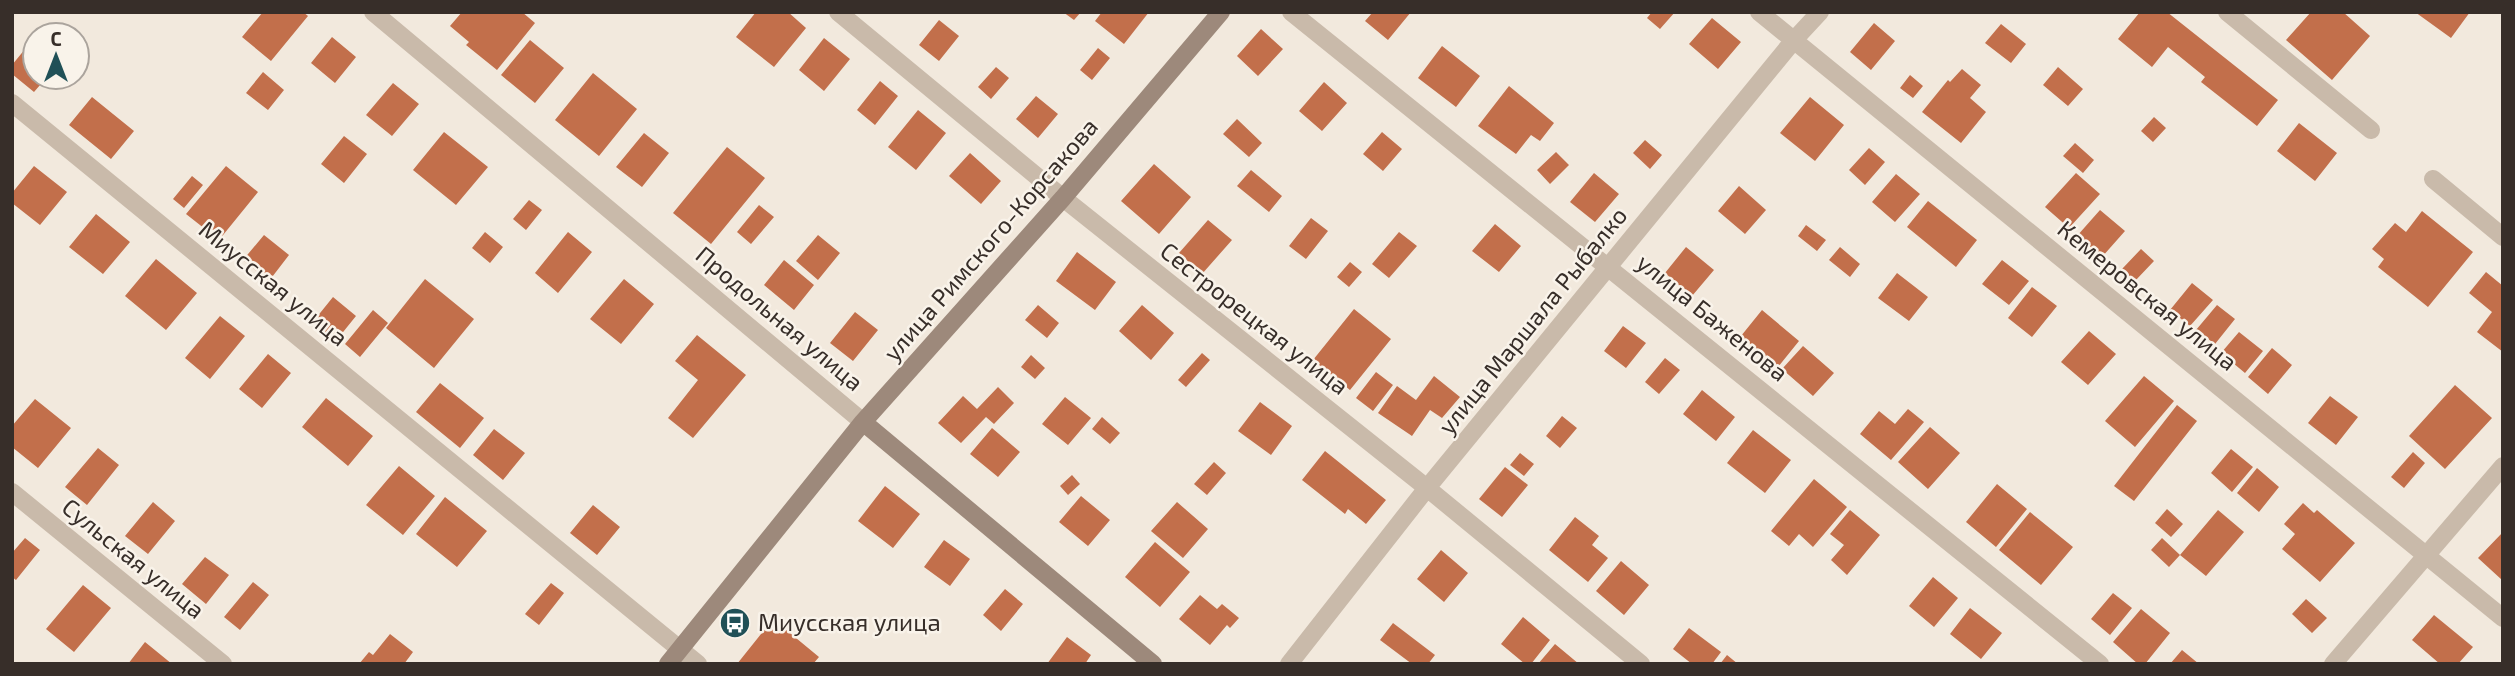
<svg xmlns="http://www.w3.org/2000/svg" width="2515" height="676" font-family="'Exo 2',sans-serif">
<style>
.building{fill:#c26f4b}
.lines{fill:none;stroke-linecap:round;stroke-linejoin:round}
.minor{stroke:#c9baaa;stroke-width:18}
.secondary{stroke:#9d897b;stroke-width:18}
.labels{text-anchor:middle;stroke-width:5;stroke-linejoin:round;paint-order:stroke}
.street-label{font-size:24px;fill:#372e29;stroke:#f9f3ea}
.poi-label{font-size:24px;fill:#372e29;stroke:#f9f3ea;text-anchor:start}
</style>
<rect width="100%" height="100%" fill="#f2e9dd"/>
<path class="building" d="M263 12H303L308 16 271 61 242 37Z
M462 12H522L535 23 497 70 466 45 469 42 450 26Z
M756 12H788L806 28 774 67 736 37Z
M1063 12H1081L1074 20Z
M1102 12H1149L1124 44 1095 21Z
M1373 12H1411L1388 40 1365 21Z
M1652 12H1675L1660 29 1647 18Z
M2140 12H2167L2278 100 2257 126 2201 82 2205 77 2168 47 2152 67 2118 39Z
M2311 12H2343L2370 36 2332 80 2286 40Z
M2415 12H2470L2451 38Z
M1712 18 1741 42 1718 69 1689 44Z
M939 20 959 36 939 61 919 45Z
M1874 23 1895 41 1871 70 1850 52Z
M2001 24 2026 44 2011 63 1985 43Z
M1261 29 1283 49 1258 76 1237 56Z
M332 37 356 57 335 83 311 63Z
M824 38 850 59 824 91 799 70Z
M530 40 564 68 535 103 501 75Z
M30 43 35 46V77H47L34 92 12 74V65Z
M1442 46 1480 76 1456 107 1418 78Z
M1098 48 1110 58 1092 80 1080 70Z
M996 67 1009 78 991 99 978 87Z
M2058 67 2083 89 2068 106 2043 85Z
M1962 69 1981 85 1970 98 1986 112 1961 143 1922 112 1948 80 1950 82Z
M263 72 284 90 268 110 246 93Z
M593 73 637 109 599 156 555 120Z
M1910 75 1923 86 1913 98 1900 88Z
M880 81 898 96 875 125 857 110Z
M1324 82 1347 103 1322 131 1299 111Z
M393 83 419 104 392 136 366 115Z
M1509 86 1554 123 1540 141 1531 135 1516 154 1478 126Z
M1036 96 1058 114 1038 138 1016 119Z
M92 97 134 131 111 159 69 125Z
M1810 97 1844 125 1815 161 1780 133Z
M918 110 946 133 916 170 888 147Z
M2154 117 2166 128 2153 142 2141 131Z
M1237 119 1262 143 1249 157 1223 134Z
M2299 123 2337 153 2315 181 2277 151Z
M444 132 488 167 456 205 413 170Z
M1382 132 1402 149 1383 171 1363 154Z
M644 133 669 153 642 187 616 167Z
M344 136 367 154 344 183 321 164Z
M1645 140 1662 155 1650 169 1633 153Z
M2075 143 2094 160 2083 173 2063 156Z
M727 147 765 178 711 244 673 213Z
M1869 148 1885 162 1865 185 1849 170Z
M1556 152 1569 165 1550 184 1537 170Z
M970 153 1001 181 981 204 949 176Z
M1154 164 1191 197 1159 234 1121 201Z
M34 166 67 192 40 225 12 203V193Z
M226 166 258 192 219 240 186 214Z
M1251 170 1282 196 1269 212 1237 186Z
M1594 173 1619 194 1595 222 1570 202Z
M2076 173 2100 194 2069 228 2045 207Z
M1896 174 1920 194 1895 222 1872 202Z
M192 176 203 185 184 208 173 199Z
M1739 186 1766 210 1745 234 1718 211Z
M529 200 542 210 526 230 513 219Z
M1928 201 1977 240 1956 267 1907 227Z
M759 205 774 217 751 244 737 232Z
M2100 210 2125 231 2102 257 2077 236Z
M2422 211 2473 252 2428 307 2378 267 2384 259 2372 249 2395 223 2406 232Z
M96 214 130 242 103 274 69 247Z
M1311 218 1328 231 1306 259 1289 246Z
M1208 220 1232 240 1202 274 1179 253Z
M1495 224 1521 246 1499 272 1472 251Z
M1806 225 1826 240 1817 251 1798 236Z
M485 232 503 247 490 263 472 248Z
M568 232 592 252 558 293 535 273Z
M1399 232 1417 246 1389 278 1372 264Z
M264 235 289 255 269 281 243 260Z
M818 235 840 253 818 280 796 261Z
M1686 247 1714 270 1692 296 1665 273Z
M1840 247 1860 264 1850 277 1829 260Z
M2141 249 2154 261 2135 281 2122 269Z
M1077 252 1116 282 1095 310 1056 281Z
M156 259 197 293 166 330 125 296Z
M784 260 814 285 794 310 764 285Z
M2002 260 2029 281 2009 305 1982 284Z
M1350 262 1362 272 1349 287 1337 277Z
M2486 272 2503 286V352L2477 332 2492 312 2469 293Z
M1897 273 1928 297 1909 321 1878 298Z
M425 279 474 319 434 368 386 328Z
M624 279 654 304 621 344 590 319Z
M2192 283 2213 300 2190 326 2170 310Z
M2032 287 2057 306 2032 337 2008 318Z
M333 297 356 316 335 342 312 323Z
M1038 305 1059 323 1047 338 1025 320Z
M1142 305 1174 333 1151 360 1119 331Z
M2217 305 2235 319 2215 344 2196 330Z
M1354 309 1391 339 1350 390 1313 360Z
M373 310 388 323 360 357 345 344Z
M1762 310 1799 341 1778 367 1741 336Z
M855 312 878 330 853 361 830 343Z
M220 316 245 336 210 379 185 358Z
M1623 326 1646 343 1626 368 1604 351Z
M2089 331 2116 354 2088 385 2061 362Z
M2239 332 2263 351 2245 373 2221 353Z
M697 335 746 375 693 438 668 418 698 380 675 361Z
M1803 346 1834 373 1813 396 1782 369Z
M2272 348 2292 365 2268 394 2248 377Z
M1202 353 1210 360 1186 387 1178 380Z
M268 354 291 373 262 408 239 389Z
M1031 355 1045 368 1035 379 1021 367Z
M1665 358 1680 370 1659 394 1645 382Z
M1376 372 1393 385 1373 411 1356 398Z
M1434 376 1460 397 1442 418 1430 410 1412 436 1378 413 1397 386 1416 400Z
M2144 376 2174 401 2135 447 2105 421Z
M440 383 484 418 460 448 416 412Z
M2455 385 2492 418 2445 469 2409 436Z
M998 387 1014 403 994 424 986 417 961 443 938 423 963 396 977 409Z
M1702 390 1735 417 1716 441 1683 414Z
M2330 396 2358 417 2336 445 2308 423Z
M1065 397 1091 418 1068 445 1042 424Z
M326 398 373 436 348 466 302 427Z
M35 399 71 428 38 468 12 447V426Z
M1260 402 1292 426 1271 455 1238 431Z
M2177 405 2197 421 2134 501 2114 486Z
M1908 409 1924 422 1891 460 1860 434 1879 411 1895 424Z
M1562 416 1577 428 1560 448 1546 436Z
M1102 417 1120 433 1110 444 1092 429Z
M1930 427 1960 453 1928 489 1898 462Z
M992 428 1020 452 998 477 970 454Z
M494 429 525 453 503 480 473 455Z
M1753 430 1791 460 1765 493 1727 463Z
M98 448 119 465 87 505 65 487Z
M2231 449 2253 467 2232 492 2211 473Z
M1325 451 1386 500 1366 524 1348 509 1345 514 1302 480Z
M2413 452 2425 463 2404 488 2391 477Z
M1520 453 1534 464 1524 476 1510 465Z
M1214 462 1226 473 1207 495 1194 484Z
M399 466 435 496 403 535 366 505Z
M1505 467 1528 485 1502 517 1479 499Z
M2257 468 2279 487 2259 512 2237 493Z
M1072 475 1080 484 1068 495 1060 486Z
M1814 479 1847 507 1813 547 1799 534 1789 546 1771 531Z
M1997 484 2027 509 1996 547 1966 522Z
M885 486 920 514 893 548 858 521Z
M1081 496 1110 520 1088 546 1059 522Z
M445 497 487 531 457 567 416 534Z
M153 502 175 521 148 554 125 536Z
M1177 502 1208 529 1183 558 1151 531Z
M2303 503 2314 513 2317 510 2355 543 2320 582 2282 549 2295 534 2284 524Z
M593 505 620 527 597 555 570 533Z
M2167 509 2183 524 2171 537 2155 523Z
M1850 510 1880 535 1847 575 1831 560 1844 545 1830 534Z
M2218 510 2244 532 2206 576 2180 555 2169 567 2151 550 2162 538 2180 555Z
M2030 512 2073 547 2041 585 1999 550Z
M1575 517 1599 536 1592 545 1608 558 1588 582 1549 550Z
M2503 532V578L2502 580 2478 558Z
M25 538 40 550 16 580 12 577V553Z
M944 540 970 559 950 586 924 567Z
M1155 542 1190 572 1160 607 1125 577Z
M1441 550 1468 573 1444 602 1417 579Z
M205 557 229 575 206 604 182 584Z
M1621 561 1649 585 1624 615 1596 591Z
M1933 577 1958 598 1934 627 1909 606Z
M253 582 269 595 240 630 224 617Z
M551 583 564 593 539 625 525 614Z
M83 585 111 608 74 652 46 629Z
M1005 589 1023 604 1001 631 983 615Z
M2113 593 2132 608 2110 635 2091 619Z
M1200 595 1217 609 1222 604 1239 618 1230 628 1227 625 1210 645 1179 619Z
M2306 599 2327 618 2312 633 2292 614Z
M1970 608 2002 633 1981 659 1950 634Z
M2141 609 2170 633 2145 664H2138L2113 642Z
M2434 615 2473 647 2458 664H2440L2412 640Z
M1523 617 1550 640 1531 664H1525L1501 644Z
M773 619 819 657 813 664H737Z
M1393 623 1435 655 1428 664H1412L1380 640Z
M1689 628 1721 652 1712 664H1692L1673 649Z
M390 634 413 652 404 664H359L369 652 373 655Z
M1067 637 1091 655 1085 664H1047Z
M145 642 172 664H128Z
M1555 644 1579 664H1538Z
M2182 650 2199 664H2170Z
M1727 655 1738 664H1720Z"/>
<g class="lines">
<path class="minor" d="M373 12 863 422
M838 12 1063 198 1427 488 1641 664
M1291 12 2100 664
M1759 12 2503 618
M2227 12 2371 130
M12 103 698 664
M2433 179 2503 237
M12 492 223 664
M1289 664 1427 488 1794 40 1820 12
M2333 664 2503 466"/>
<path class="secondary" d="M863 422 1153 664
M668 664 863 422 1063 198 1221 12"/>
</g>
<defs>
<g id="bus-disc" transform="scale(1.575)"><circle r="9.5" fill="#205057" stroke="#f9f3ea"/><path d="M-5-6H5V4H4V6H2V4H-2V6H-4V4H-5ZM-3.5-4V0h7V-4ZM-3.5 1.2v1.5H-2V1.2ZM2 1.2v1.5H3.5V1.2Z" fill="#fff"/></g>
</defs>
<g fill-rule="evenodd">
<use href="#bus-disc" x="735" y="623"/>
</g>
<g class="labels">
<g class="street-label">
<text transform="translate(991 240) rotate(-49)" y="8">улица Римского-Корсакова</text>
<text transform="translate(273 284) rotate(39)" y="8">Миусская улица</text>
<text transform="translate(2147 296) rotate(39)" y="8">Кемеровская улица</text>
<text transform="translate(1712 318) rotate(39)" y="8">улица Баженова</text>
<text transform="translate(779 319) rotate(40)" y="8">Продольная улица</text>
<text transform="translate(1254 319) rotate(38)" y="8">Сестрорецкая улица</text>
<text transform="translate(1533 321) rotate(-51)" y="8">улица Маршала Рыбалко</text>
<text transform="translate(133 559) rotate(39)" y="8">Сульская улица</text>
</g>
<g class="poi-label">
<text x="758" y="631">Миусская улица</text>
</g>
</g>
<rect width="2515" height="676" fill="none" stroke="#372e29" stroke-width="28"/>
<g transform="translate(56 56)"><circle r="33" fill="#f9f3ea" stroke="#aba49d" stroke-width="2"/>
<path d="M0-5L12 26L0 18L-12 26Z" fill="#205057"/>
<text y="-10" font-size="19" font-weight="bold" text-anchor="middle" fill="#372e29">С</text>
</g>
</svg>
